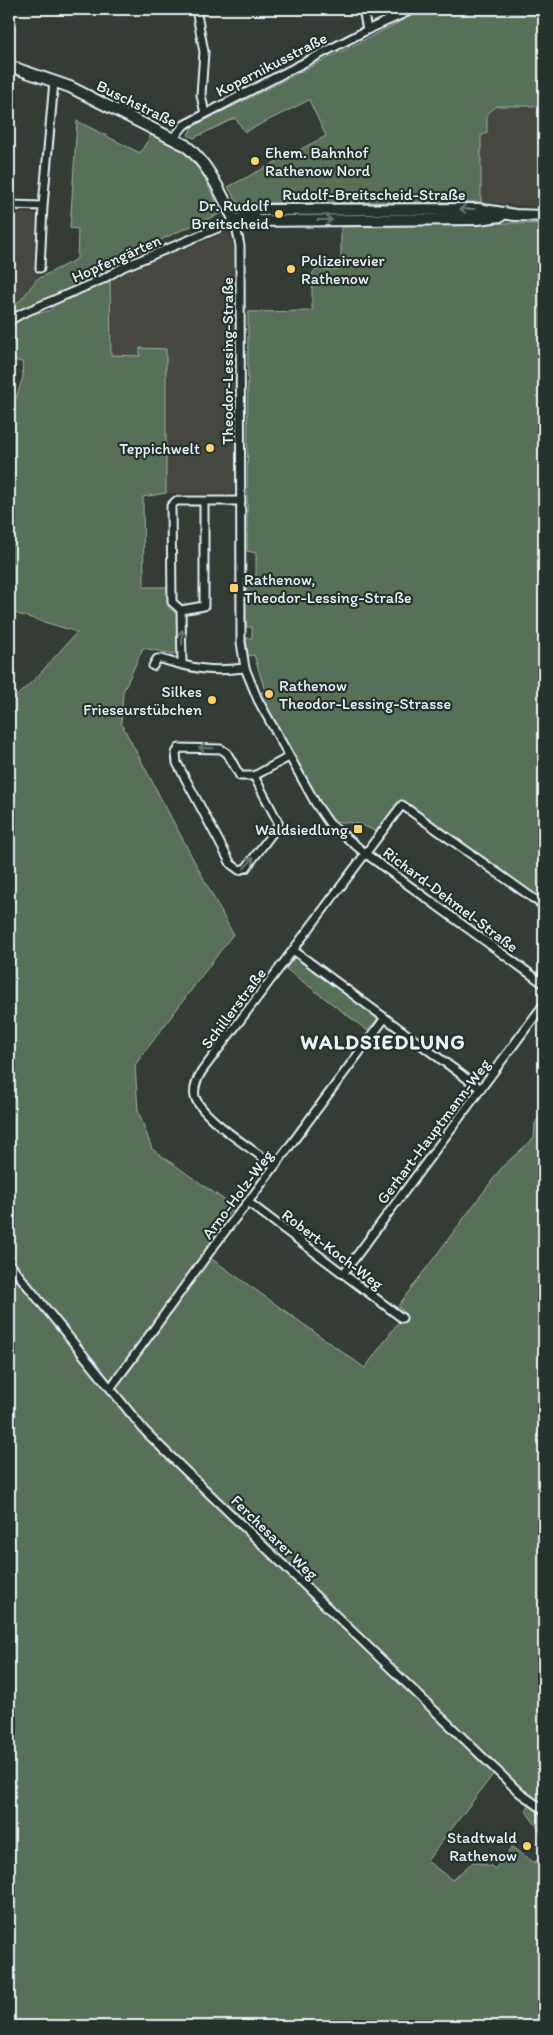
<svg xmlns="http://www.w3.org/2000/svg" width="553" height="2035" font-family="Itim,sans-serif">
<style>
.built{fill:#44463f}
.green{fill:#567158;stroke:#9fb1a8}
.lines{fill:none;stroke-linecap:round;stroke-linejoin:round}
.street-casing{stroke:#e8f1f8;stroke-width:11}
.secondary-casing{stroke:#e8f1f8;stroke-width:14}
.street{stroke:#26332d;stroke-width:7}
.secondary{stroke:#26332d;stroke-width:10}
.oneway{stroke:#6a7674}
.poi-dot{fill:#ffd166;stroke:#26332d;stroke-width:2}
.labels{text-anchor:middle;stroke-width:4.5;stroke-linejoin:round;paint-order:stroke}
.street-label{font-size:16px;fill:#e8f1f8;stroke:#26332d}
.poi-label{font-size:16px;fill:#e8f1f8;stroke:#26332d;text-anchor:end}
.district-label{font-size:21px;font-weight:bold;letter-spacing:1px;fill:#e8f1f8;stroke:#26332d}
</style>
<rect width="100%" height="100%" fill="#343c35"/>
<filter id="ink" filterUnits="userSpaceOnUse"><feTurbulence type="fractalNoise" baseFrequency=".02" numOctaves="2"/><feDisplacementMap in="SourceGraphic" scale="10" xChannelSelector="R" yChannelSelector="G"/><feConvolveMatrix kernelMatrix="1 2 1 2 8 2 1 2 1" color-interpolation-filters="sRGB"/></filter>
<g filter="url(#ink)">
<path class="built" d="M497 106H544V208L481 202V136L487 133V114Z
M9 213 41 214 37 279 21 300 9 308Z
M228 232 235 248 237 493H166V349L141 348 140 356H111L110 278 140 265Z"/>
<path class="green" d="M425 9H544V106H497L487 114V133L481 136V202L238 203 228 187 326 136 309 100 245 132 235 118 194 138 188 135 192 127Z
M77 121 140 153 151 135 181 150 192 161 202 173 222 213 175 233 117 262 104 276 21 310 9 318V308L21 300 37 279 77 259 78 229 70 228Z
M510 223 544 224V900L405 803 395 809 377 832 360 824 334 821 321 804 260 693 265 691 254 655 248 656 246 638H252V627H246L245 582 256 581V553L247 551 248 312 312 311V274L315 270 341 269V227Z
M110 278 111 355 140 356V348L166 349V493L143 497 144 587H167L168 607 178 615 180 655 143 648 123 692 121 723 233 934 135 1065 138 1110 152 1149 237 1209 205 1254 365 1368 405 1313 398 1306 503 1166 534 1138 535 1123 544 1110V1837L526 1811 534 1800 498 1768 427 1861 452 1880 473 1862 491 1866 495 1869 512 1847 534 1863 544 1852V2026H9V703L37 677 77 632 11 612 9 619 11 613 9 612V419L23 377 22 362 9 359V323C14 321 19 317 23 315 36 310 48 317 56 303L106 283Z
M296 956 378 1018 368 1031 286 969Z"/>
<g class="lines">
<g class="street-casing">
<path id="street" d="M196 9 204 52 201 95 205 114
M363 9 367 30
M174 138 184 125 367 30 414 9
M9 205 43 206
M40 268 43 206 54 81
M9 321 21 314 103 279 123 267 235 221 240 246 241 642 245 668 258 700 316 804 329 823 366 854 544 984
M181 610 204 606V501
M182 665 181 610 172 602 171 506 176 501H241
M153 666 157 659H161C194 669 211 672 245 668
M254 776 278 822 277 827 246 868 239 870 231 864 177 763 176 753 179 748 221 749 227 753 240 776H254L289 757
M293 950 481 1089
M275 1166C256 1152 202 1118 195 1097 193 1088 197 1079 202 1071L402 805 544 906
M248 1202 402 1318
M9 1263 144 1430 164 1450 520 1793 544 1810
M343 1274 544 1004
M111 1387C158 1326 200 1261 248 1202L385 1018"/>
</g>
<g class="secondary-casing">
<path id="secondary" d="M9 66 70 87 185 145C209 164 221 194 235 221
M235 221 258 210H276L478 209 515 215 544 216
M238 221 478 219 501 216"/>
</g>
<use href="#street" class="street"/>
<use href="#secondary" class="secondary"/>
</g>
<defs><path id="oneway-shaft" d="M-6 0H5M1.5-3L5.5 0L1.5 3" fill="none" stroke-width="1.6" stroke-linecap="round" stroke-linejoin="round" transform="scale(1.25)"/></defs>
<g class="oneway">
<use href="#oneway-shaft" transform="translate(467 209) rotate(180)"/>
<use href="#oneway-shaft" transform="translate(325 220)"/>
<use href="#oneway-shaft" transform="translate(182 637) rotate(-91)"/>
<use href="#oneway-shaft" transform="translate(206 748) rotate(-178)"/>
<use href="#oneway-shaft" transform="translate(249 863) rotate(-47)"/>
</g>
</g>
<g class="poi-dot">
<circle cx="255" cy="161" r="5"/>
<circle cx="279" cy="214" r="5"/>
<circle cx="291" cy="269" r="5"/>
<circle cx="210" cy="448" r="5"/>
<rect x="229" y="583" width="10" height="10" rx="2.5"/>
<circle cx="269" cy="694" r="5"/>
<circle cx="212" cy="700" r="5"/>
<rect x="353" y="824" width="10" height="10" rx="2.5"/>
<circle cx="527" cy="1846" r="5"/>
</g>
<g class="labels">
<g class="street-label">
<text transform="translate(271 64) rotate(-27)" y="6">Kopernikusstraße</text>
<text transform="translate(137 103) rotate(26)" y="6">Buschstraße</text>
<text x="374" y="200">Rudolf-Breitscheid-Straße</text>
<text transform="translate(116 258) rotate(-24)" y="6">Hopfengärten</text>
<text transform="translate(227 361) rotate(-90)" y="6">Theodor-Lessing-Straße</text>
<text transform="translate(451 899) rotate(37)" y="6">Richard-Dehmel-Straße</text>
<text transform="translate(233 1008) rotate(-53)" y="6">Schillerstraße</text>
<text transform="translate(433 1131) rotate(-53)" y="6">Gerhart-Hauptmann-Weg</text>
<text transform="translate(237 1194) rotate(-53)" y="6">Arno-Holz-Weg</text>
<text transform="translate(333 1249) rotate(37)" y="6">Robert-Koch-Weg</text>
<text transform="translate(275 1537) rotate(44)" y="6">Ferchesarer Weg</text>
</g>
<g class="poi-label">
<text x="265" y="158" text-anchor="start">Ehem. Bahnhof<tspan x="265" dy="18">Rathenow Nord</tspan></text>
<text x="269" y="211">Dr. Rudolf<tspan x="269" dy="18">Breitscheid</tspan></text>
<text x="301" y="266" text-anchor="start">Polizeirevier<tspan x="301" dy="18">Rathenow</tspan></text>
<text x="200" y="454">Teppichwelt</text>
<text x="244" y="585" text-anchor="start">Rathenow,<tspan x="244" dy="18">Theodor-Lessing-Straße</tspan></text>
<text x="279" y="691" text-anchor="start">Rathenow<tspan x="279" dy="18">Theodor-Lessing-Strasse</tspan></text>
<text x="202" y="697">Silkes<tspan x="202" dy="18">Frieseurstübchen</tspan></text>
<text x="348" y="835">Waldsiedlung</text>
<text x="517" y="1843">Stadtwald<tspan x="517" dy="18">Rathenow</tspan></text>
</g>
<g class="district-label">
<text x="383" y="1049">WALDSIEDLUNG</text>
</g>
</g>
<rect width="553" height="2035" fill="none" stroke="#26332d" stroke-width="30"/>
<rect x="15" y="15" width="523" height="2005" fill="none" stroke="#e8f1f8" stroke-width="2" filter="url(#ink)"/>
</svg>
